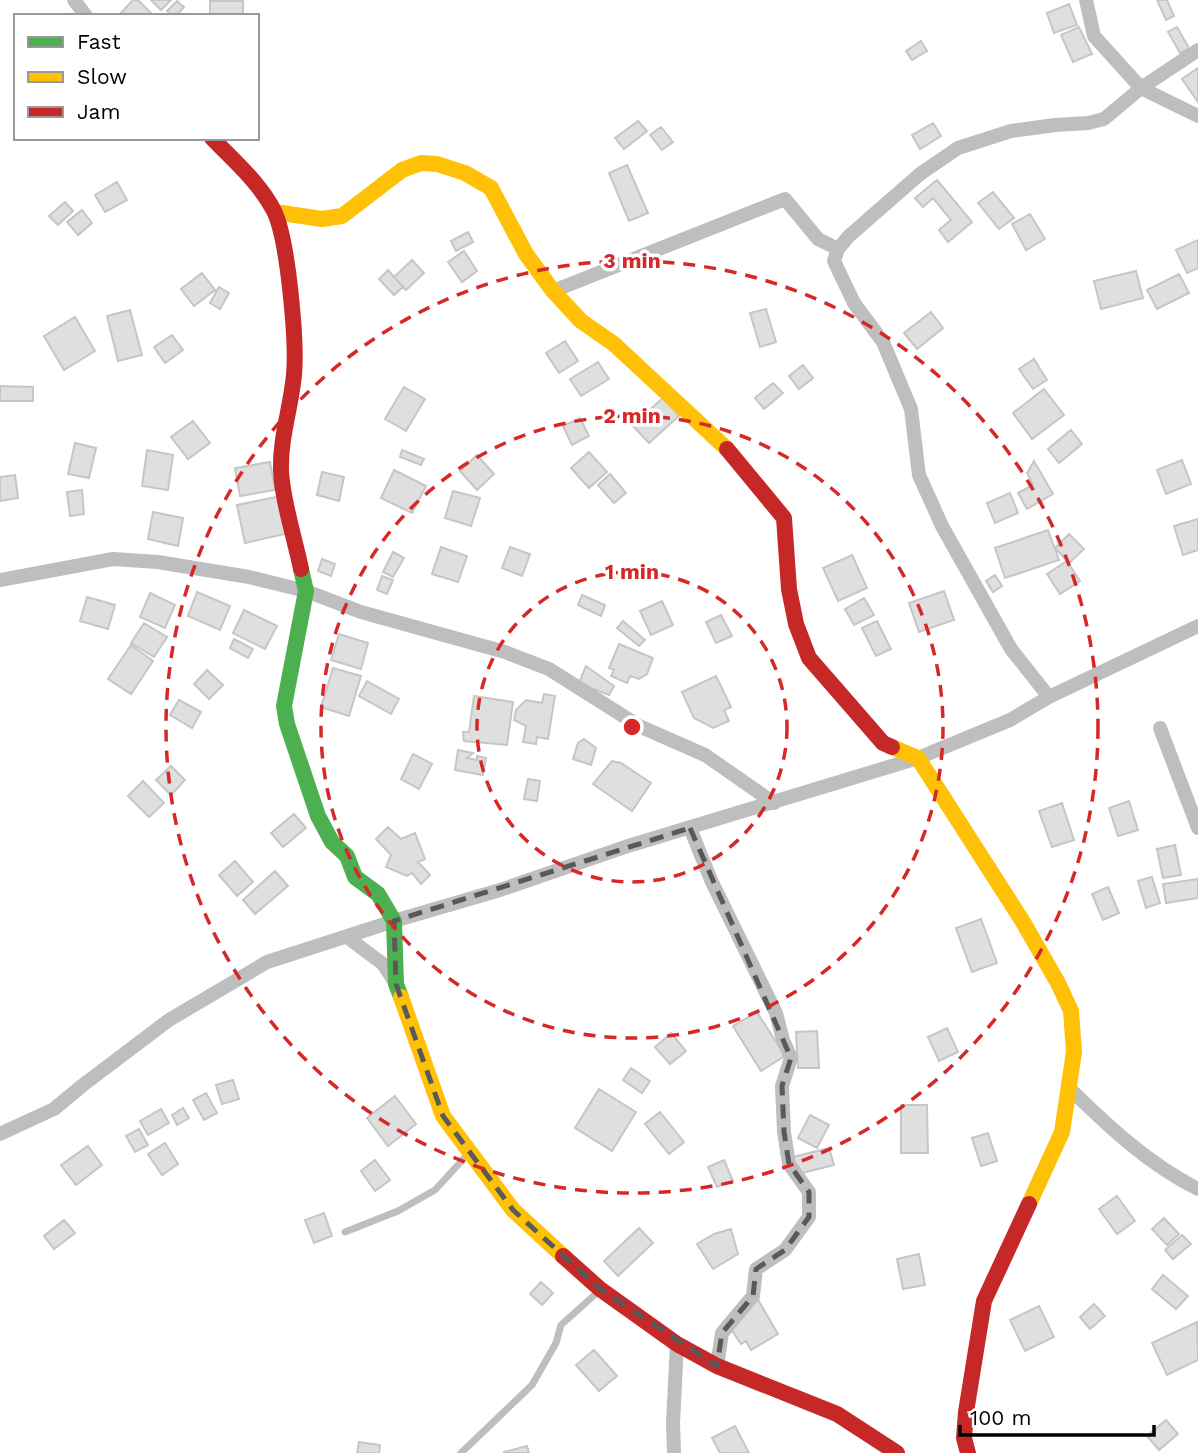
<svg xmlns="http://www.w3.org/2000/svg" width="1198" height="1453" font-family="'Work Sans',sans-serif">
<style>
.building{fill:#dfdfdf;stroke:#c6c6c6;stroke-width:2}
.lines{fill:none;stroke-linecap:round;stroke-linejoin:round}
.lane{stroke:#bebebe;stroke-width:7}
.street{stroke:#bebebe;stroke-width:14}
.fast{stroke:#4caf50;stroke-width:16}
.slow{stroke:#ffc107;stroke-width:16}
.jam{stroke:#c62828;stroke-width:16}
.marked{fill:none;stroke:#595959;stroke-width:5;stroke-dasharray:14 9;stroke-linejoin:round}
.ring{fill:none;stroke:#d62828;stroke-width:3.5;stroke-dasharray:12 9}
.centre{fill:#d62828;stroke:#fff;stroke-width:3.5}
.ring-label{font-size:21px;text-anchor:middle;font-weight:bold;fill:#d62828;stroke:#fff;stroke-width:7;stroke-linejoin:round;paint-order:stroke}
</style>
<rect width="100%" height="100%" fill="#fff"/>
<path class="building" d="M133 0H138L154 16H118Z
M151 0H171L161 10Z
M1157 0H1167L1174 16 1166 20Z
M177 1 184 7 176 16H173L167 11Z
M210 1H243V16H210Z
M1069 4 1077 25 1054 33 1047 13Z
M1079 27 1092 54 1073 62 1061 35Z
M1177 27 1189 48 1180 53 1168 32Z
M921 41 927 51 912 60 906 51Z
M1198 68V102L1182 79Z
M638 121 647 131 624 149 615 138Z
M933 123 941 136 920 149 912 135Z
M661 127 673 142 662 150 650 135Z
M627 165 648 213 629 221 609 173Z
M937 180 972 222 948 242 939 230 951 220 933 198 923 207 915 198Z
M117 182 127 200 105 212 95 195Z
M993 192 1014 218 999 229 978 203Z
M65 202 73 211 58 225 49 216Z
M82 210 92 223 78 235 67 222Z
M1030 214 1045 239 1026 250 1012 224Z
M468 232 473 242 456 251 451 241Z
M1198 240V268L1187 273 1176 250Z
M464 251 477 271 462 282 448 262Z
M412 260 424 273 406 290 394 277Z
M388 270 403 287 394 295 379 279Z
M1136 271 1143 298 1101 309 1094 281Z
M202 273 215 290 194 306 181 289Z
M1179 274 1189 293 1157 309 1147 290Z
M219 287 229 293 220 309 210 303Z
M766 309 776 342 760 347 750 313Z
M130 310 142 355 118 361 107 316Z
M931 312 943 328 917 349 904 333Z
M75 317 95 351 64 370 44 336Z
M172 335 183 350 165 363 154 347Z
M565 341 578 361 559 373 546 353Z
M1034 359 1047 380 1033 389 1019 369Z
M598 362 609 379 581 396 570 379Z
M803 365 813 378 799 389 789 376Z
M773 383 783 393 764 409 755 398Z
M0 386 33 387V401H0Z
M404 387 425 399 406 431 385 419Z
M1044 389 1064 415 1032 439 1013 413Z
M663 398 679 416 649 443 632 425Z
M580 418 589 436 572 445 563 426Z
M193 421 210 443 188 459 171 437Z
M1071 430 1082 444 1059 463 1048 449Z
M75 443 96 448 89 478 68 474Z
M147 450 173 455 168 490 142 486Z
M402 450 424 459 421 465 400 457Z
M589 452 607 472 589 488 571 468Z
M477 455 494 474 477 490 460 471Z
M1182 460 1191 484 1166 494 1157 470Z
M1034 461 1053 494 1027 509 1018 493 1033 485 1027 473Z
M270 462 275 490 240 496 235 468Z
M394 470 426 486 412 513 381 498Z
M322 472 344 477 339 501 317 495Z
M610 474 626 493 614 503 598 485Z
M15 475 18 498 0 501V477Z
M82 490 84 514 70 516 67 492Z
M453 491 480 498 471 526 445 518Z
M1010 493 1018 513 995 523 987 503Z
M281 496 289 533 245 543 237 505Z
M153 512 183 518 178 546 148 539Z
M1198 519V550L1183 555 1174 526Z
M1048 530 1059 560 1005 578 995 548Z
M1069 534 1084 549 1069 563 1055 548Z
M441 547 467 556 458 582 432 574Z
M510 547 530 554 522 576 502 568Z
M393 552 404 558 393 577 383 572Z
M852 555 867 588 838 601 823 568Z
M322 559 335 564 331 576 318 571Z
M1067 561 1080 581 1060 594 1047 574Z
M995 575 1002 586 993 592 986 581Z
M382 576 393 580 387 594 377 590Z
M944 591 954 620 919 632 909 603Z
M197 592 230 606 220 630 188 616Z
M150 593 175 605 165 628 140 617Z
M582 595 605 605 601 616 578 605Z
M87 597 115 605 108 629 80 621Z
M864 598 874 615 854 625 845 609Z
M662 601 673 625 651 635 640 611Z
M244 610 277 626 265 649 233 633Z
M721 615 732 636 716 643 706 622Z
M623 621 645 640 639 646 617 628Z
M877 621 891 649 876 656 862 628Z
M144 623 167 637 154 657 131 643Z
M339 634 368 643 361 669 331 660Z
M234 639 253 649 248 658 230 648Z
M619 644 653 658 647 674 639 679 630 676 627 683 611 676 614 670 609 668Z
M131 645 153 661 131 694 108 679Z
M586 666 614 686 609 695 579 683Z
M333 668 361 676 349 716 321 707Z
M207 670 223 685 209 699 194 684Z
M716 676 731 707 724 710 729 721 713 728 694 718 682 692Z
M367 681 399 699 391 714 359 696Z
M544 694 555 696 548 739 537 737 536 744 523 742 526 726 514 720 516 710 526 700 542 703Z
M474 696 513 702 507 745 464 741 463 732H469Z
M179 700 201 712 192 728 170 715Z
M584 739 596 748 591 765 573 759 578 743Z
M458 750 473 753 467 758 477 760V756L486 758 483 775 455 770Z
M413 754 432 764 419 789 401 779Z
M612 761 621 763 651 783 632 811 593 784Z
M171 766 185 780 171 795 156 780Z
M528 779 540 781 537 801 524 799Z
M143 781 164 803 149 817 128 796Z
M1129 801 1138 830 1118 836 1109 808Z
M1062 803 1074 840 1052 847 1039 811Z
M294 814 306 828 283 847 271 833Z
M388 827 401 839 415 833 425 859 418 862 430 875 421 884 412 873 407 876 386 867 391 855 376 839Z
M1175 845 1181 875 1163 878 1157 849Z
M235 861 253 882 237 896 219 875Z
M275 871 288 886 255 914 243 900Z
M1152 877 1160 903 1146 908 1138 881Z
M1198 879V898L1166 903 1163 884Z
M1108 887 1119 913 1103 920 1092 894Z
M981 919 997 963 972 972 956 928Z
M757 1012 785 1056 761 1071 733 1026Z
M947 1028 958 1052 939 1061 928 1037Z
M817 1031 819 1068H798L796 1032Z
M671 1033 686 1051 670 1064 655 1047Z
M631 1068 650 1081 642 1093 623 1080Z
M233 1080 239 1099 222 1104 216 1085Z
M599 1089 636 1112 612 1151 575 1128Z
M206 1093 217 1113 204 1120 193 1100Z
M395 1096 416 1124 388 1146 367 1118Z
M901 1105H927L928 1153H901Z
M183 1108 189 1118 177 1125 172 1115Z
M161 1109 169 1123 148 1135 140 1121Z
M660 1112 684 1142 669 1154 645 1124Z
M810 1115 829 1125 817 1148 798 1138Z
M139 1129 148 1145 135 1152 126 1136Z
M988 1133 997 1161 981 1166 972 1138Z
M165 1143 178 1164 162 1175 148 1154Z
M88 1146 102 1165 76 1185 61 1165Z
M829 1148 834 1165 798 1174 793 1157Z
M375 1160 390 1180 375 1191 361 1171Z
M724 1160 733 1181 717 1187 708 1167Z
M1117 1196 1135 1221 1117 1234 1099 1209Z
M324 1213 332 1236 314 1243 305 1220Z
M1164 1218 1179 1234 1167 1245 1152 1229Z
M64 1220 75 1233 54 1249 44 1236Z
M639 1228 653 1243 618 1276 604 1261Z
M731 1229 738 1254 713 1269 697 1244 714 1234Z
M1182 1235 1191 1244 1173 1259 1165 1250Z
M919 1254 925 1285 903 1289 897 1259Z
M1163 1275 1188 1296 1176 1309 1152 1289Z
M541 1282 553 1293 542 1305 530 1294Z
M757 1298 778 1334 751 1350 746 1341 741 1344 731 1329Z
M1094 1304 1105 1316 1090 1329 1080 1317Z
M1039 1306 1054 1337 1025 1351 1010 1320Z
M1197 1322 1198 1360 1167 1375 1152 1343Z
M594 1350 617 1376 599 1391 576 1365Z
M1166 1420 1178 1434 1159 1450 1147 1436Z
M735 1426 749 1453H720L712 1438Z
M359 1442 380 1445 379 1453H357Z
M527 1446 529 1453H504V1452Z"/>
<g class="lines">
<path class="lane" d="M345 1232 398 1211 435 1190 468 1154
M461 1453 532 1385 556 1343 561 1325 600 1290"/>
<path class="street" d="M74 0 86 16
M1086 0 1094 36 1141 88 1198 116
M553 291 785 199 818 239 838 249
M0 580 113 559 158 562 249 577 306 591 361 612 505 652 549 669 639 726 705 755 774 803
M1049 697 1011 649 942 526 919 475 911 409 883 342 854 303 834 261 838 249 849 236 920 174 958 148 1011 131 1055 125 1088 123 1104 119 1141 88 1198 50
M1160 728 1198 828
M690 828 711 880 776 1013 783 1040 791 1058 782 1086 784 1132 789 1164 809 1192V1217L785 1250 756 1269 753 1296 722 1333 717 1366
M347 937 383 964 396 984
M1068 1087C1108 1126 1148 1164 1198 1189
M0 1134 54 1109 83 1085 169 1020 267 962 394 921 500 890 628 846 918 758 1010 720 1049 697 1198 626
M674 1453 673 1423 677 1344"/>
<path class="fast" d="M301 569 306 591 284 706 287 724 318 816 332 842 347 856 355 877 378 894 394 921 396 984 401 997"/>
<path class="slow" d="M275 212 322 219 342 216 402 170 421 163 437 164 465 173 491 188 526 254 553 291 581 321 614 344 727 449
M892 747 918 758 1023 922 1058 983 1071 1011 1074 1052 1062 1132 1029 1204
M401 997 443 1116 513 1210 563 1256"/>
<path class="jam" d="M212 138C234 161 260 183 274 211 288 239 297 342 294 375 291 407 280 438 281 470 282 500 295 539 301 569
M727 449 784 518 789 589 796 624 809 658 883 743 892 747
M563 1256 600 1289 677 1344 717 1366 837 1414 897 1453
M968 1453 964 1438 966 1412 984 1301 1029 1204"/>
</g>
<path class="marked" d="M690 828 791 1058 782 1086 784 1132 789 1164 809 1192V1217L785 1250 756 1269 753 1296 722 1333 717 1366 600 1289 513 1210 443 1116 396 984 394 921Z"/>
<g class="ring">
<circle cx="632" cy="727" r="155"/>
<circle cx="632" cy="727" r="311"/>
<circle cx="632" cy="727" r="466"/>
</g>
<circle cx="632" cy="727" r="10" class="centre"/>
<g class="ring-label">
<text x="632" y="268">3 min</text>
<text x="632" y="423">2 min</text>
<text x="632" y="579">1 min</text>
</g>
<rect x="14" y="14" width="245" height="126" fill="#ffffff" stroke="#999999" stroke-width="2"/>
<rect x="28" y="37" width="35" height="10" fill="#4caf50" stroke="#999999" stroke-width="2"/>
<text x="77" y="49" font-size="21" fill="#000000">Fast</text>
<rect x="28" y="72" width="35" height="10" fill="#ffc107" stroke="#999999" stroke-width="2"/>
<text x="77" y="84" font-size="21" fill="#000000">Slow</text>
<rect x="28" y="107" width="35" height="10" fill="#c62828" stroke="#999999" stroke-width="2"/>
<text x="77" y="119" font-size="21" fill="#000000">Jam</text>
<path d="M960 1425v10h194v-10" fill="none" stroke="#000000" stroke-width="3.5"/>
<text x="970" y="1425" font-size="21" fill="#000000" stroke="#ffffff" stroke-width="5" paint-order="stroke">100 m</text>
</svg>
